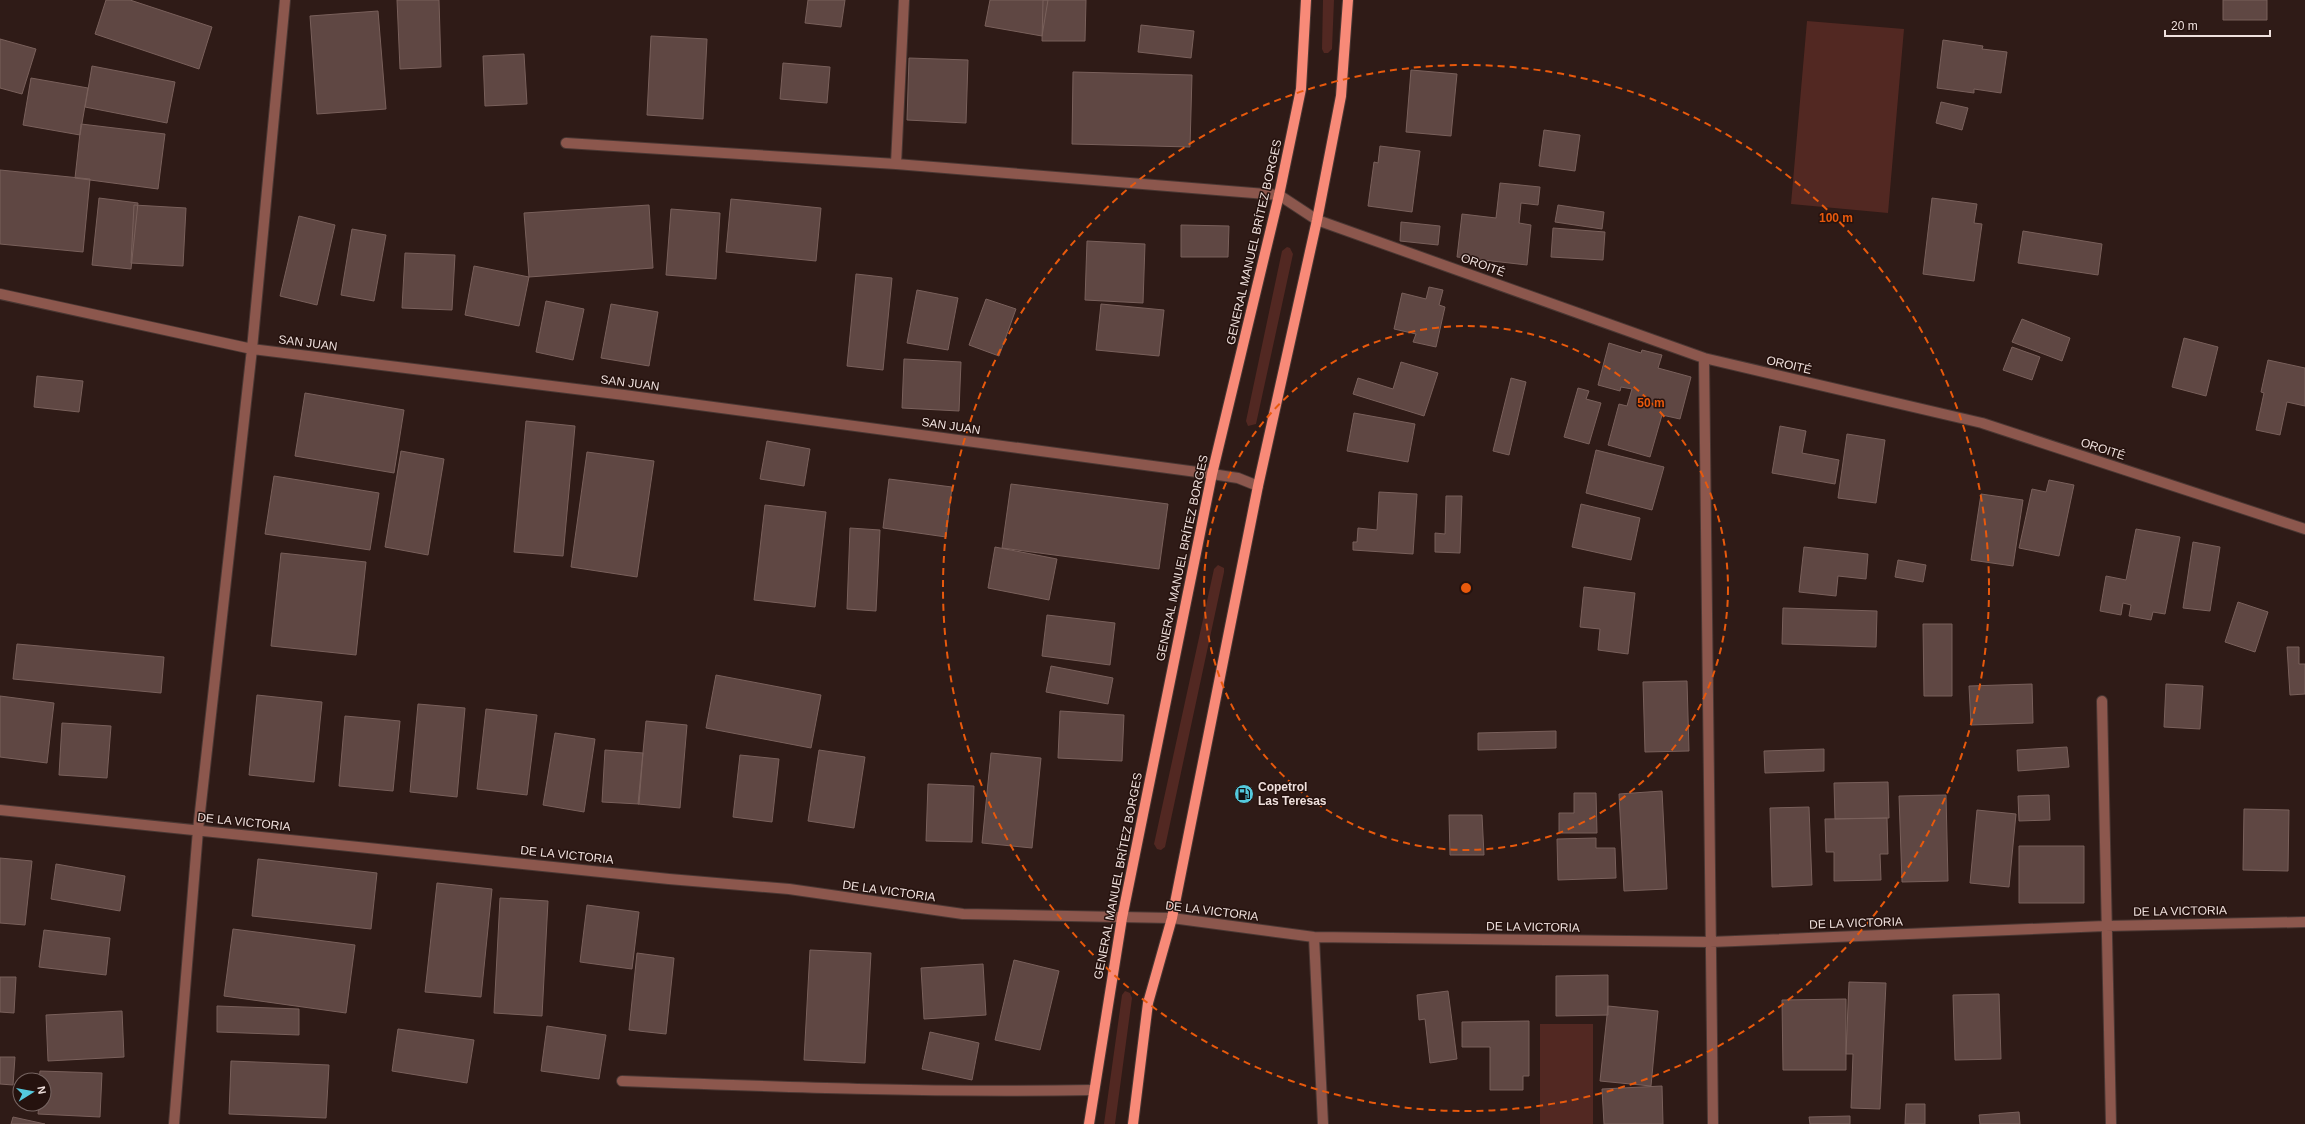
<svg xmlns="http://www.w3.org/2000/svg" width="2305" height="1124" font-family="Arial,sans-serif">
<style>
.green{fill:#522822}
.building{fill:#5f4743;stroke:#79605b}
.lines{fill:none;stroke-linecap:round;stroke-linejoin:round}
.minor-casing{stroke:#4a3733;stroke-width:12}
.major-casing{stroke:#4a3733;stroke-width:12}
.minor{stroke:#8c574d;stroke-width:10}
.major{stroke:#f88a78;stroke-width:10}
.ring{fill:none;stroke:#e8590c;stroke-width:2;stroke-dasharray:7 5}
.labels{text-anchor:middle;stroke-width:3;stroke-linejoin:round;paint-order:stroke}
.street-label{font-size:12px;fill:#efe0dd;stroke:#25120e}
.poi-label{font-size:12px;font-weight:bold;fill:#efe0dd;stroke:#25120e;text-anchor:start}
.centre{fill:#e8590c;stroke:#25120e;stroke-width:2}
.ring-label{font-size:12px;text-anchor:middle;font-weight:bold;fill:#e8590c;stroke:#25120e;stroke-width:3;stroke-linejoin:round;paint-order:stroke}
</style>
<rect width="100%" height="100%" fill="#2f1b17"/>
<path class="green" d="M1323 0H1334L1332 49 1328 53H1324L1322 49Z
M1807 21 1904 29 1888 213 1791 204Z
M1287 247 1290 248 1293 254 1256 424 1248 426 1246 421 1282 251Z
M1218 565 1224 568V572L1165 847 1161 850 1157 849 1154 844 1214 569Z
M1125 991 1130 993 1132 998 1115 1124H1104L1122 995Z
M1540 1024H1593V1124H1540Z"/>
<path class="building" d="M106 0H130L212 27 199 69 95 34Z
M397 0H439L441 67 400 69Z
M808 0H845L841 27 805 23Z
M990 0H1048L1042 36 985 26Z
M1043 0H1086L1085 41H1042Z
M2223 0H2267V20H2223Z
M378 11 386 109 317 114 310 16Z
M1141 25 1194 31 1191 58 1138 52Z
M651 36 707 39 703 119 647 115Z
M0 39 36 49 22 94 0 88Z
M1943 40 1983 46 1982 49 2007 52 2001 93 1974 89V93L1937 88Z
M524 54 527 104 485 106 483 56Z
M909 58 968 60 966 123 907 120Z
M783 63 830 67 827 103 780 99Z
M92 66 175 82 167 123 85 107Z
M1411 70 1457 74 1451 136 1406 132Z
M1073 72 1192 75 1190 147 1072 144Z
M31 78 88 88 80 135 23 125Z
M1941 102 1968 108 1962 130 1936 123Z
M81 124 165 134 158 189 75 178Z
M1544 130 1580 135 1575 171 1539 166Z
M1380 146 1420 151 1412 212 1368 206 1374 162 1378 163Z
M0 170 90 179 83 252 0 244Z
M1500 183 1540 187 1538 205 1521 203 1519 223 1531 225 1527 265 1457 257 1462 214 1496 218Z
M99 198 138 203 131 269 92 265Z
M1932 198 1977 204 1974 223 1982 224 1974 281 1923 274Z
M731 199 821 208 816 261 726 252Z
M134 205 186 208 183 266 131 263Z
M649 205 653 268 529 277 524 213Z
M1558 205 1604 212 1602 229 1555 222Z
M671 209 720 213 716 279 666 275Z
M299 216 335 225 317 305 280 296Z
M1401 222 1440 226 1438 245 1400 241Z
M1181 225 1229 226 1228 257H1181Z
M1553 228 1605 232 1603 260 1551 257Z
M352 229 386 235 374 301 341 295Z
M2023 231 2102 244 2098 275 2018 263Z
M1087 241 1145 244 1143 303 1085 300Z
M405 253 455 255 452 310 402 308Z
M474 266 529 277 519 326 465 315Z
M856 274 892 278 883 370 847 366Z
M1429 287 1443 290 1439 305 1445 307 1436 347 1413 342 1416 334 1394 329 1402 293 1426 299Z
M917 290 958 298 948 350 907 343Z
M986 299 1016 309 999 356 969 345Z
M546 301 584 309 573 360 536 352Z
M611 304 658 312 649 366 601 358Z
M1101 304 1164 310 1159 356 1096 350Z
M2022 319 2070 338 2062 361 2012 342Z
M2184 338 2218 347 2206 396 2172 387Z
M1609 343 1641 353 1642 350 1662 355 1658 368 1691 377 1680 419 1662 415 1650 457 1608 445 1619 404 1627 406 1632 389 1621 387 1620 391 1598 385Z
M2012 347 2040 357 2032 380 2003 370Z
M904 359 961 362 959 411 902 408Z
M2268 360 2305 368V406L2287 402 2280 435 2256 430 2264 393 2261 392Z
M1401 362 1438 373 1424 416 1353 394 1358 378 1393 389Z
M37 376 83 381 79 412 34 407Z
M1511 378 1526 382 1509 455 1493 451Z
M1578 388 1589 391 1586 399 1601 403 1589 444 1564 437Z
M305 393 404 410 394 473 295 456Z
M1354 413 1415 424 1408 462 1347 451Z
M526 421 575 426 563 556 514 552Z
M1780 426 1806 431 1802 453 1839 460 1835 484 1772 473Z
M1847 434 1885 440 1876 503 1838 498Z
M767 441 810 449 804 486 760 479Z
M1596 450 1664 467 1652 510 1586 493Z
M401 451 444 459 428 555 385 547Z
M587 452 654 461 637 577 571 567Z
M274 476 379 493 370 550 265 534Z
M889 479 952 487 946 537 883 528Z
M2049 480 2074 485 2059 556 2019 548 2032 489 2046 492Z
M1011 484 1168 504 1159 569 1002 548Z
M1379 492 1417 494 1413 554 1353 550V542H1357L1358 528 1377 530Z
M1981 494 2023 500 2013 566 1971 560Z
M1446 496H1462L1460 553 1435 552V533L1445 534Z
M1581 504 1640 518 1631 560 1572 547Z
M765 505 826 512 815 607 754 600Z
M850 528 880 530 876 611 847 609Z
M2136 529 2180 537 2165 614 2153 612 2151 620 2129 616 2131 605 2123 603 2121 615 2100 611 2106 576 2126 580Z
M2193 542 2220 547 2210 611 2183 608Z
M995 547 1057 559 1049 600 988 588Z
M1804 547 1868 554 1866 579 1838 576 1836 596 1799 592Z
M281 553 366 562 356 655 271 646Z
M1898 560 1926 565 1923 582 1895 577Z
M1584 587 1635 593 1628 654 1598 650 1600 629 1580 627Z
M2238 602 2268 612 2255 652 2225 642Z
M1783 608 1877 611 1876 647 1782 644Z
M1047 615 1115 623 1110 665 1042 656Z
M1923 624H1952V696H1924Z
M17 644 164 657 161 693 13 679Z
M2287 647H2299V664H2305V694L2290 695Z
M1051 666 1113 678 1108 704 1046 692Z
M716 675 821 695 811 748 706 728Z
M1687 681 1689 751 1645 752 1643 682Z
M2032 684 2033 723 1971 725 1969 686Z
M2166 684 2203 686 2200 729 2164 727Z
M257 695 322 702 314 782 249 775Z
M0 696 54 703 47 763 0 757Z
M418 704 465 708 457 797 410 792Z
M486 709 537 715 527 795 477 789Z
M1060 711 1124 715 1122 761 1058 758Z
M345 716 400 721 393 791 339 786Z
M646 721 687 725 680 808 638 804Z
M62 723 111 726 107 778 59 775Z
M1556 731V748L1478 750V733Z
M555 733 595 739 584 812 543 805Z
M2067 747 2069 767 2018 771 2017 750Z
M1824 749V771L1765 773 1764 751Z
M605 750 643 753 639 804 602 802Z
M819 750 865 757 854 828 808 821Z
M991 753 1041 758 1032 848 982 843Z
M740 755 779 759 772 822 733 817Z
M1888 782 1889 818 1835 819 1834 783Z
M928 784 974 786 972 842 926 841Z
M1662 791 1667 889 1624 891 1619 794Z
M1574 793H1596L1597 833H1559V813H1574Z
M1946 795 1948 881 1902 882 1899 796Z
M2049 795 2050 820 2019 821 2018 796Z
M1809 807 1812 885 1772 887 1770 808Z
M2244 809 2289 810 2288 871 2243 870Z
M1977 810 2016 814 2009 887 1970 883Z
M1449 815H1482L1484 855H1450Z
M1887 818 1888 854H1880L1881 880 1834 881V852H1826L1825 819Z
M1596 838V848H1615L1616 878 1558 880 1557 839Z
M2019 846H2084V903H2019Z
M0 858 32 861 25 925 0 923Z
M258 859 377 873 371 929 252 916Z
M56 864 125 876 120 911 51 899Z
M437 883 492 889 481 997 425 992Z
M500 898 548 901 542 1016 494 1013Z
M587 905 639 912 632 969 580 962Z
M233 929 355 945 346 1013 224 996Z
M44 930 110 938 106 975 39 967Z
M810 950 871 953 865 1063 804 1060Z
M637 953 674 958 666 1034 629 1030Z
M1014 960 1059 971 1040 1050 995 1040Z
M983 964 986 1015 924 1019 921 968Z
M1608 975V1015L1556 1016V976Z
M0 977H16L14 1013 0 1012Z
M1849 982 1886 983 1880 1109 1851 1108 1853 1054H1846Z
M1448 991 1457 1059 1430 1063 1425 1019 1419 1020 1417 995Z
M1999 994 2001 1059 1955 1060 1953 995Z
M1846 999V1070H1783L1782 1000Z
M217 1006 299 1009V1035L217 1032Z
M1608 1006 1658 1011 1651 1086 1600 1081Z
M122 1011 124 1057 48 1061 46 1015Z
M1529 1021V1076H1523V1090H1490V1047H1462V1022Z
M547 1026 606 1035 599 1079 541 1071Z
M398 1029 474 1040 467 1083 392 1071Z
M930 1032 979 1043 972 1080 922 1069Z
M0 1057H15L13 1085 0 1084Z
M231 1061 329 1065 326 1118 229 1114Z
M40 1071 102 1073 100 1117 38 1114 39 1104H44V1080H39Z
M1662 1086 1663 1124H1604L1602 1089Z
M1906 1104H1925V1124H1905Z
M2019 1112 2020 1124H1980L1979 1115Z
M1850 1116V1124H1810L1809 1117Z
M13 1117 45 1124H11Z"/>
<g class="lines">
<g class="minor-casing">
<path id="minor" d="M566 143 896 164 1279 195 1317 220 1704 358 1982 423 2305 529
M896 164 904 0
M0 294 252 349 624 395 1212 474 1238 478 1258 486
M1704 358 1713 1124
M2102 701 2111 1124
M0 810 669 879 789 889 963 914 1172 918 1314 937 1710 942 2105 926 2305 922
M1314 937 1323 1124
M622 1081C779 1087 936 1093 1094 1090
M174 1124 198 830 252 349 285 0"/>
</g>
<g class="major-casing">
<path id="major" d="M1089 1124 1122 918 1212 474 1279 195 1301 89 1306 0
M1133 1124 1148 1003 1172 918 1258 486 1317 220 1341 96 1348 0"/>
</g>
<use href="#minor" class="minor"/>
<use href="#major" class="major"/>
</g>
<g class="ring">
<circle cx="1466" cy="588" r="262"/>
<circle cx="1466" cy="588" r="523"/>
</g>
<defs>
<g id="fuel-disc" transform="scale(1)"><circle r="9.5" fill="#54cade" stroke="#25120e"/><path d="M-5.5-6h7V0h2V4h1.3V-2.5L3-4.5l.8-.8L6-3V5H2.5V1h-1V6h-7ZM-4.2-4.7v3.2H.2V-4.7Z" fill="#111"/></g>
</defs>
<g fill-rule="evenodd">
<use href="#fuel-disc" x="1244" y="794"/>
</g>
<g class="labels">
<g class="street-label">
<text transform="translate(1254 242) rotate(-77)" y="4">GENERAL MANUEL BRÍTEZ BORGES</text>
<text transform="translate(1483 265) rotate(20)" y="4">OROITÉ</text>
<text transform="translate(308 343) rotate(7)" y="4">SAN JUAN</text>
<text transform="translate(1789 365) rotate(13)" y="4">OROITÉ</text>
<text transform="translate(630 383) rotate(7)" y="4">SAN JUAN</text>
<text transform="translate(951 426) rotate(8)" y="4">SAN JUAN</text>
<text transform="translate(2103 449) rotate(18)" y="4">OROITÉ</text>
<text transform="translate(1182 558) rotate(-78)" y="4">GENERAL MANUEL BRÍTEZ BORGES</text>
<text transform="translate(244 822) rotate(6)" y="4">DE LA VICTORIA</text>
<text transform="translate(567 855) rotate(6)" y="4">DE LA VICTORIA</text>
<text transform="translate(1118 876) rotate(-79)" y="4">GENERAL MANUEL BRÍTEZ BORGES</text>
<text transform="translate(889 891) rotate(8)" y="4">DE LA VICTORIA</text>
<text transform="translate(1212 911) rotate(7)" y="4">DE LA VICTORIA</text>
<text transform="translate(2180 911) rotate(-1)" y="4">DE LA VICTORIA</text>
<text transform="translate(1856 923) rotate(-2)" y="4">DE LA VICTORIA</text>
<text transform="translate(1533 927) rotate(1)" y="4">DE LA VICTORIA</text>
</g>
<g class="poi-label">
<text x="1258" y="791">Copetrol<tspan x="1258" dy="14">Las Teresas</tspan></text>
</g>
</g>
<circle cx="1466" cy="588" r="6" class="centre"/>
<g class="ring-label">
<text x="1836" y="222">100 m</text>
<text x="1651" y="407">50 m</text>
</g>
<g transform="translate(32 1092) rotate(79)"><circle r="19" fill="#25120e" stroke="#766461"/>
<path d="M0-3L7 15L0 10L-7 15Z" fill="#54cade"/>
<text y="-6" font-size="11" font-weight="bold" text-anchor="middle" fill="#efe0dd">N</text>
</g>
<path d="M2165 30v6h105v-6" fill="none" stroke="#efe0dd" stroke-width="2"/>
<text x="2171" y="30" font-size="12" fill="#efe0dd" stroke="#25120e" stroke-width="3" paint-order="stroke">20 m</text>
</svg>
